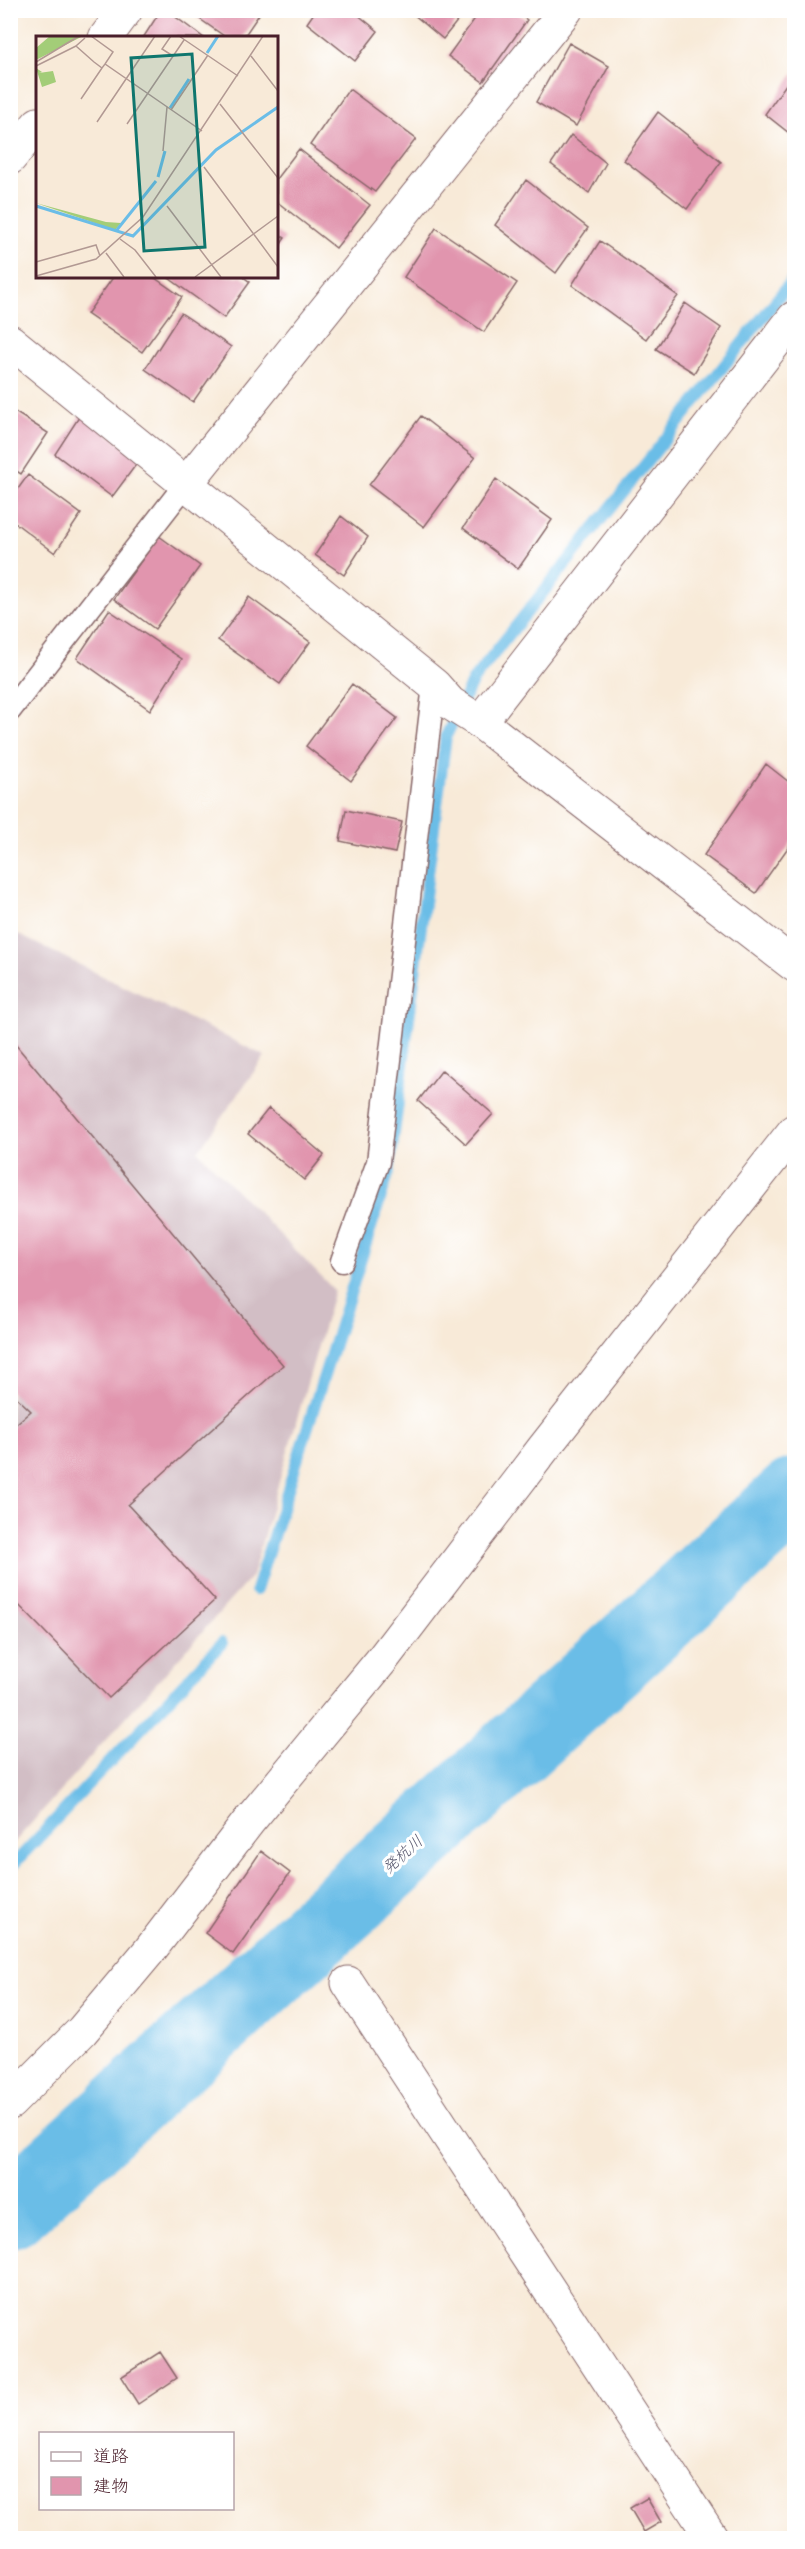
<svg xmlns="http://www.w3.org/2000/svg" width="805" height="2549" font-family="Delius,'Klee One',sans-serif">
<style>
.industrial{fill:#d2bec5}
.lines{fill:none;stroke-linecap:round;stroke-linejoin:round}
.stream{stroke:#6bbde7;stroke-width:12}
.river{stroke:#6bbde7;stroke-width:76}
.building{fill:#e195ae}
.service-casing{stroke:#876668;stroke-width:25}
.minor-casing{stroke:#876668;stroke-width:35}
.tertiary-casing{stroke:#876668;stroke-width:35}
.service{stroke:#fff;stroke-width:22}
.minor{stroke:#fff;stroke-width:33}
.tertiary{stroke:#fff;stroke-width:33}
.labels{text-anchor:middle;stroke-width:6;stroke-linejoin:round;paint-order:stroke}
.water-label{font-size:16px;font-style:italic;fill:#56566d;stroke:#fff}
.inset-river{fill:none;stroke:#6bbde7;stroke-width:3}
.inset-road{fill:none;stroke:#b29993;stroke-width:1.5}
.view{fill:#0f766e;fill-opacity:0.15;stroke:#0f766e;stroke-width:3}
.inset-edge{fill:none;stroke:#4a1f2b;stroke-width:3}
</style>
<rect width="100%" height="100%" fill="#fff"/>
<filter id="ink" filterUnits="userSpaceOnUse"><feTurbulence type="fractalNoise" baseFrequency=".0167" numOctaves="2"/><feDisplacementMap in="SourceGraphic" scale="12" xChannelSelector="R" yChannelSelector="G"/><feConvolveMatrix kernelMatrix="1 2 1 2 8 2 1 2 1" color-interpolation-filters="sRGB"/></filter>
<filter id="wash" filterUnits="userSpaceOnUse"><feTurbulence type="fractalNoise" baseFrequency=".008" numOctaves="4" result="noise"/><feDisplacementMap in="SourceGraphic" scale="24" xChannelSelector="R" yChannelSelector="G"/><feGaussianBlur stdDeviation="1.35" result="paint"/><feColorMatrix in="noise" values="0 0 0 0 0 0 0 0 0 0 0 0 0 0 0 0 0 1.4 0 .05"/><feComposite in="paint" operator="in"/></filter>
<g filter="url(#wash)">
<rect width="100%" height="100%" fill="#f8ead8"/>
<path class="industrial" d="M11 931 265 1056 198 1151 334 1290 252 1576 11 1846Z"/>
<g class="lines">
<path class="stream" d="M256 1590 389 1171 446 736 473 680 794 278
M10 1868 222 1643"/>
<path class="river" d="M10 2211 794 1496"/>
</g>
<g id="blocks">
<path class="building" d="M161 10H166L204 38H143Z
M187 10H262L243 38H227Z
M316 10H352L378 31 355 61 307 23Z
M414 10H466L443 39 412 13Z
M481 10H513L527 20 483 82 448 56Z
M569 43 609 66 576 126 536 102Z
M794 73V137L765 114Z
M349 89 416 139 375 192 310 145Z
M658 112 721 162 687 209 624 160Z
M571 135 606 163 589 193 551 164Z
M299 149 370 205 336 248 276 201V179Z
M526 180 588 228 556 273 495 225Z
M436 228 517 283 484 332 404 277Z
M276 232 285 238 276 251Z
M600 241 678 296 646 339 572 285Z
M114 276H152L182 297 142 352 87 314Z
M166 276H242L250 282 224 318Z
M685 303 721 328 694 373 656 349Z
M181 313 231 347 193 402 145 369Z
M10 409 48 433 21 474 10 467Z
M81 414 141 458 112 497 55 454Z
M421 416 475 458 424 527 369 485Z
M28 475 81 514 55 553 10 519V500Z
M496 479 552 520 518 569 463 528Z
M341 516 368 537 344 575 315 555Z
M159 536 200 566 155 629 114 599Z
M249 597 310 642 280 684 218 640Z
M109 610 182 659 150 710 77 658Z
M352 684 397 718 351 781 306 746Z
M766 764 794 786V839L756 893 704 855Z
M346 810 402 822 395 853 340 841Z
M10 1038 283 1365 128 1505 215 1600 109 1698 10 1596V1429L31 1411 10 1391Z
M442 1070 493 1114 466 1144 418 1101Z
M269 1108 324 1155 304 1180 248 1134Z
M261 1851 290 1873 233 1954 205 1933Z
M160 2352 177 2378 138 2404 121 2377Z
M647 2498 661 2522 644 2532 630 2508Z"/>
</g>
</g>
<g filter="url(#ink)">
<use href="#blocks" fill-opacity="0" stroke="#876668" stroke-width="1.5"/>
<g class="lines">
<g class="service-casing">
<path id="service" d="M10 710 185 485
M342 1261 378 1162 434 685"/>
</g>
<g class="minor-casing">
<path id="minor" d="M105 38 126 10
M10 158 38 124
M10 341 434 685 450 703 480 722 794 965
M185 485 566 10
M480 722 794 318
M348 1983 712 2538"/>
</g>
<g class="tertiary-casing">
<path id="tertiary" d="M10 2103 82 2031 150 1950 249 1821 381 1661 543 1449 794 1131"/>
</g>
<use href="#service" class="service"/>
<use href="#minor" class="minor"/>
<use href="#tertiary" class="tertiary"/>
</g>
</g>
<g class="labels">
<g class="water-label">
<text transform="translate(402 1854) rotate(-42)" y="6">発杭川</text>
</g>
</g>
<g transform="translate(36 36)">
<rect width="242" height="242" fill="#f8ead8"/>
<path d="M14 0H47L0 24V12ZM0 32 6 36 3 37 17 35 20 46 6 51ZM0 167 70 186 85 187 79 194Z" fill="#a3cd78"/>
<path class="inset-river" d="M171 17 182 0M134 72 153 43M122 141 129 115M0 170 97 200 180 114 242 71M80 195 120 145"/>
<path class="inset-road" d="M55 0 77 16 69 28M135 0 126 13 137 20M143 0 202 40M49 2 40 10 58 26 66 32 69 28 166 95M215 20 242 55M0 26 43 0M0 30 40 10M45 63 66 32M184 68 242 142M135 74 172 19M61 86 119 0M91 88 148 4M127 115 131 71M168 131 242 231M131 170 185 241M84 203 99 214 120 241M70 217 88 241M0 226 60 209 64 220M0 240 60 223 107 181 227 0M159 241 242 180"/>
<path class="view" d="M156 18 169 211 108 215 95 22Z"/>
<rect width="242" height="242" class="inset-edge"/>
</g>
<rect width="805" height="2549" fill="none" stroke="#fff" stroke-width="36"/>
<rect x="39" y="2432" width="195" height="78" fill="#ffffff" stroke="#b7a5aa" stroke-width="1.5"/>
<rect x="51" y="2452" width="30" height="9" fill="#ffffff" stroke="#b7a5aa" stroke-width="1.5"/>
<text x="93" y="2462" font-size="18" fill="#4a1f2b">道路</text>
<rect x="51" y="2477" width="30" height="18" fill="#e195ae" stroke="#b7a5aa" stroke-width="1.5"/>
<text x="93" y="2492" font-size="18" fill="#4a1f2b">建物</text>
</svg>
